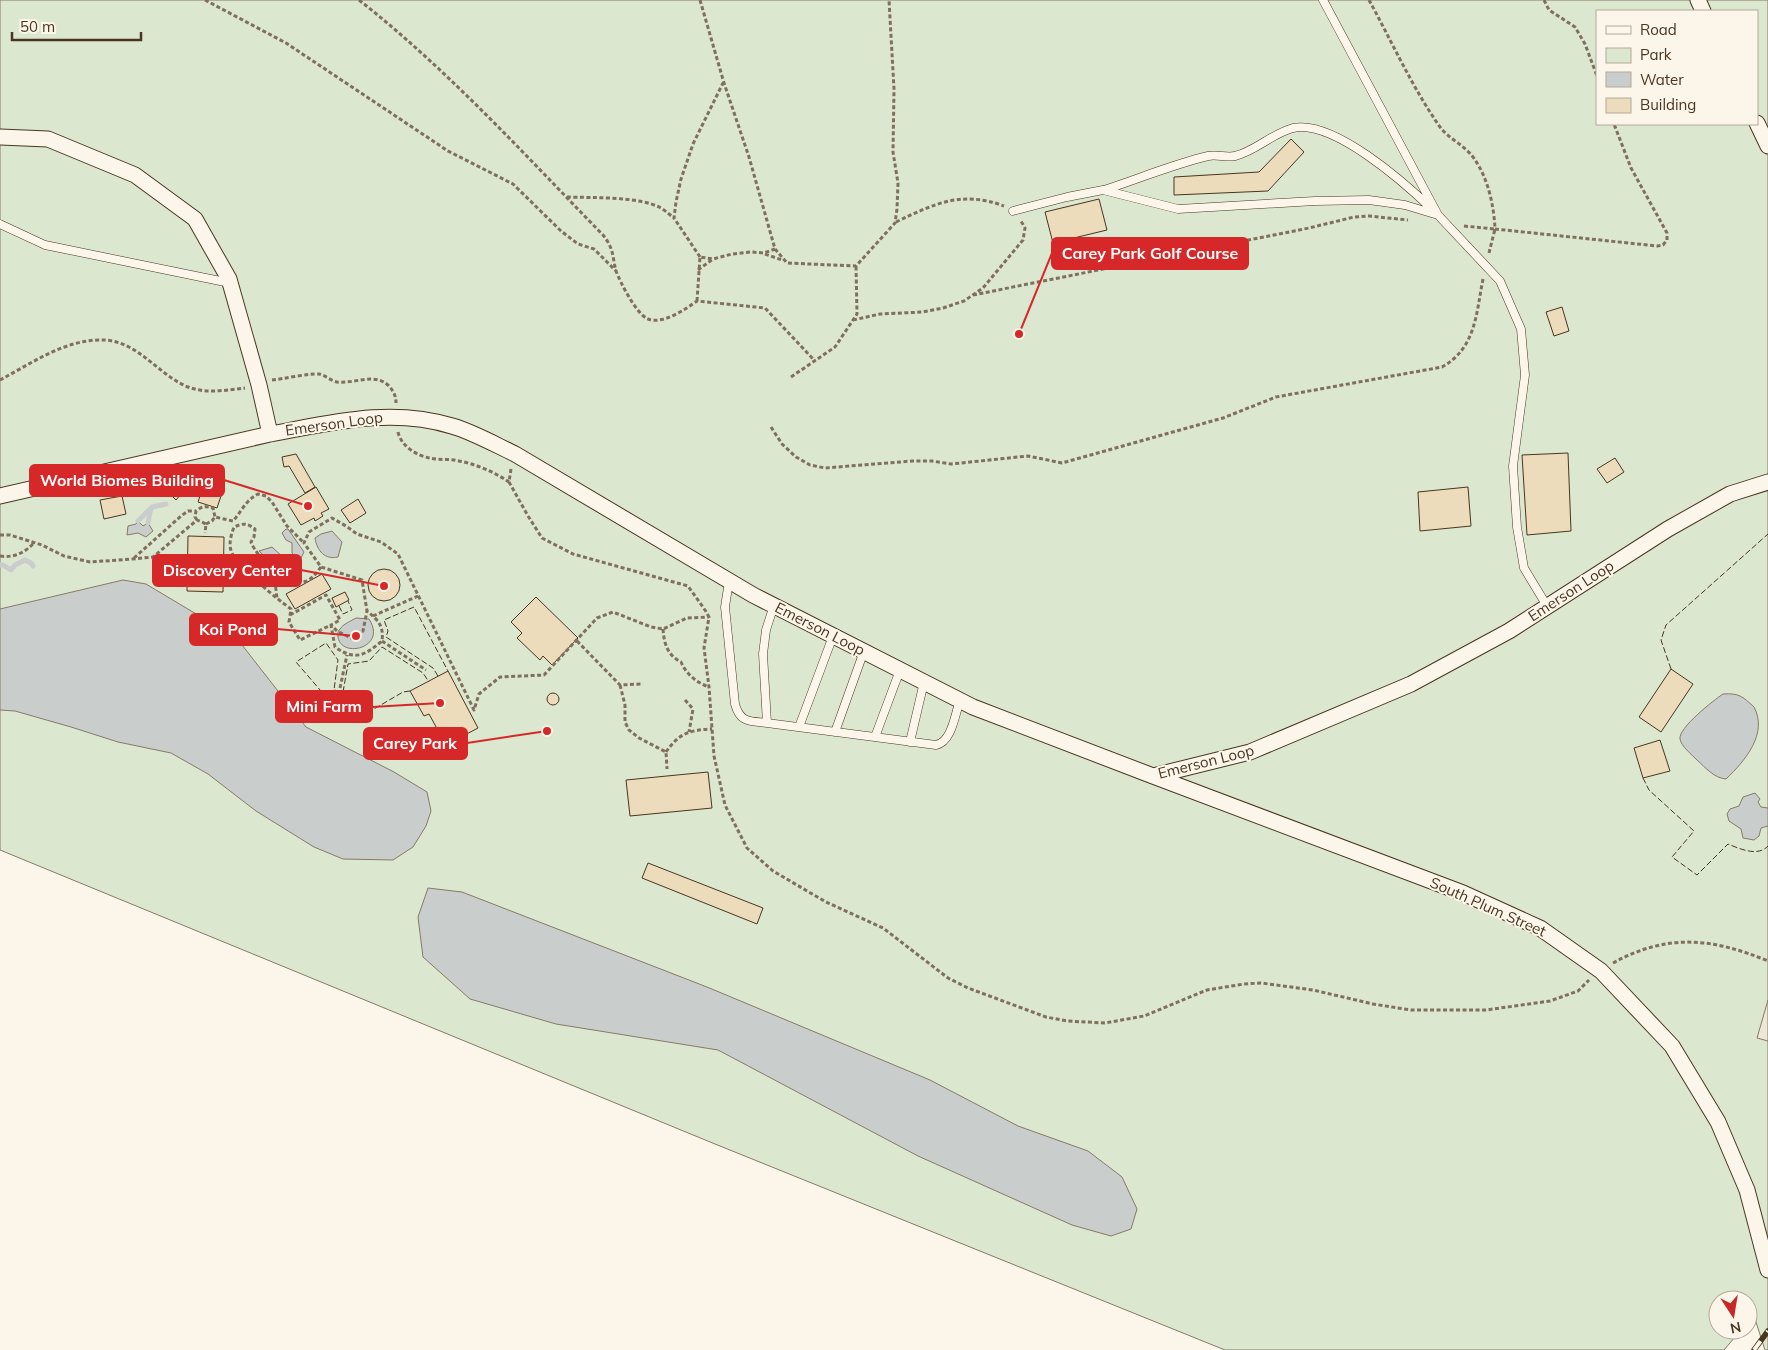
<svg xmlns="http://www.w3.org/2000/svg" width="1768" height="1350" font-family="Mulish,sans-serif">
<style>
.green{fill:#dce7d0;stroke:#887966;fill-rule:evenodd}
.parking{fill:#ede7d9;stroke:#887966}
.water{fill:#c9cecd;stroke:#887966}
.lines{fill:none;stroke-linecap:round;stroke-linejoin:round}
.stream{stroke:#c9cecd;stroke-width:5}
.building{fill:#ecdcbc;stroke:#4a3520}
.lane-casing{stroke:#4a3520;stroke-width:9}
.street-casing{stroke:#4a3520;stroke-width:17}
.path{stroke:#7f6f5c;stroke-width:3;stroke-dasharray:4 2.5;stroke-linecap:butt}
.lane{stroke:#fbf6e9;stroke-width:8}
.street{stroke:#fbf6e9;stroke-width:15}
.rail-casing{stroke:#4a3520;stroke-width:5.5}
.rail{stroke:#fbf6e9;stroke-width:4;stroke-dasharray:11;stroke-linecap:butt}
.fence{stroke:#4a3520;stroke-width:1;stroke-dasharray:6 2.5;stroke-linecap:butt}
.labels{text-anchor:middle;stroke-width:4;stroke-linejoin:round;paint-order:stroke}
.street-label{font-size:15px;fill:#4a3520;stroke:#fbf6e9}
.leader{fill:none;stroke:#d62828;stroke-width:2}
.callout-dot{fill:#d62828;stroke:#fbf6e9;stroke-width:2}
.callout{fill:#d62828;stroke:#d62828;stroke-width:2}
.callout-label{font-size:16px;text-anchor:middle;font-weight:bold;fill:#fff}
</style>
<rect width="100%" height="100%" fill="#fbf6e9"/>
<path class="green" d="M0 0H1768V1350H1765L1754 1316 1748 1322V1300H1718V1330H1741L1724 1350H1225L715 1144 0 850ZM1597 11H1757V124H1597Z"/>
<path class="parking" d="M1768 1000V1041L1757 1038Z"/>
<path class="water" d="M138 521 143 526 148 523 153 531 146 537 138 533 127 535 128 526 136 524Z
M286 529H288L304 552 301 558 295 557 292 553V543L286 540 282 533Z
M332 531 342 542 338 557C325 560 317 551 315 538L321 534Z
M272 547 284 558 282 573 259 551Z
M123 580 146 584 213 624 228 627 306 727 394 772 427 792 431 811 426 826 413 847 393 860 343 859 314 847 256 811 208 774 171 753 118 742 71 727 15 711 0 710V609Z
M356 618 369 619C388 648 341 659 338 637 338 634 337 632 340 629 343 624 351 621 356 618Z
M1723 694C1739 693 1742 696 1754 707 1768 733 1746 760 1726 779 1714 778 1706 768 1697 760 1692 755 1681 746 1680 739 1678 728 1714 700 1723 694Z
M1755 793 1760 799 1758 802 1761 807 1768 808V826L1761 828 1759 836 1754 840 1743 838 1741 829 1729 821 1727 814 1730 809 1739 806 1743 797Z
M428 888 462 892 707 987 930 1080 1018 1126 1088 1151 1122 1177 1137 1209 1131 1229 1111 1236 1072 1225 918 1156 718 1050 556 1024 470 999 423 957 418 917Z"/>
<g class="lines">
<path class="stream" d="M138 521 150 509
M148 523 150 512 152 507 166 504
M0 565H3L11 570 15 565 25 560 31 563 33 566"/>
</g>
<path class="building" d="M1291 139 1304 152 1268 191 1174 195V177L1259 172Z
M1099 199 1107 230 1053 243 1045 212Z
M1562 307 1569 331 1554 336 1546 312Z
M1568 453 1571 531 1527 535 1522 455Z
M296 454 315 487 305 493 289 466 284 467 282 457Z
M1615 458 1624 472 1607 483 1597 469Z
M205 480 224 487 217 508 198 502Z
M176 487 182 493 176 500 170 494Z
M316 487 329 509 321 513 323 516 315 521 314 518 301 525 288 504Z
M1468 487 1471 526 1420 531 1418 492Z
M122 496 126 514 104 519 100 500Z
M358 499 366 513 350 523 341 510Z
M188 536 224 537 223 592 187 591Z
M368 585a16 16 0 1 1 32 0a16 16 0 1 1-32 0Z
M322 574 331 589 295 609 286 594Z
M345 592 349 600 336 607 332 598Z
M536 597 578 638 552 665 543 656 540 660 517 638 522 633 511 622Z
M1671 669 1693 684 1661 732 1639 717Z
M448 671 478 728 446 745 429 714 424 716 410 691Z
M547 699a6 6 0 1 1 12 0a6 6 0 1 1-12 0Z
M1660 740 1670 771 1643 778 1634 748Z
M708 772 712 808 630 816 626 780Z
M648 863 763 908 757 924 642 878Z"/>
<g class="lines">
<g class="lane-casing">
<path id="lane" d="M1323 0 1438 215 1500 281 1521 329 1525 375 1513 466 1517 527 1524 568 1547 606
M1104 190C1138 179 1174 164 1208 156 1217 154 1226 158 1235 156 1256 151 1271 134 1293 128 1333 119 1405 183 1433 210
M1013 211 1067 197 1103 190 1178 209 1315 201 1369 200 1405 205 1438 215
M0 224 45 245 230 283
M729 581 725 607 735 704C740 723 750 721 767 723L936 745C952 742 955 714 960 700
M767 723 763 654 766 630 774 605
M799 727 833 636
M835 732 864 651
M875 737 900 670
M910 742 924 682"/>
</g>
<g class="street-casing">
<path id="street" d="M1698 0 1703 11
M1757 123 1768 146
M0 137 48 139 135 175 195 219 229 279 259 385 270 434C331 423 390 407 452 426 473 432 494 444 515 454L753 595 973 707 1153 776 1250 752 1411 684 1509 631 1668 529 1730 494 1768 482
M0 496 270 434
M1153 776 1463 893 1540 928 1601 971 1672 1046 1718 1122 1747 1190 1768 1270"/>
</g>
<path class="path" d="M205 0 286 43 448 151 513 184 561 231 578 244 594 249 616 271
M359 0C448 70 524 154 603 235 614 249 612 255 616 271 620 282 637 315 648 319 662 325 686 309 697 301L765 308 815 361
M700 0 724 83 749 157 775 249 787 263 856 266 895 223 897 209 898 183 893 152 894 89 889 0
M1369 0C1392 42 1412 87 1440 127 1449 139 1464 145 1473 157 1488 177 1494 206 1495 229L1657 246 1663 245 1667 240V233L1631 168 1614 124
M1544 0 1549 10 1575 27 1585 44 1597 76
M567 197C593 198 639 196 661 208 666 211 670 215 674 218
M896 222C934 204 961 190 1004 206
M1464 226 1495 229 1489 253
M765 254 782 260
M700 257 674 218 676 202 681 179 693 144 723 83
M698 270 713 259
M973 295 1309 228 1354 217 1369 216 1408 220
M697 301 700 257 713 259 732 254 751 252 764 253 775 249
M853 320 880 314 923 312 943 308 964 301 983 288 1023 240 1025 228 1021 221
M791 377 835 347 857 314 856 266
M0 380C30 364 63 341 98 340 137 338 156 374 188 387 206 394 227 390 245 388
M272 380C283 379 310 373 319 374 325 375 331 381 337 382 355 384 375 372 389 386 394 392 396 396 396 403
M771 427 782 444 796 457 810 465 825 468 912 461H932L951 464 1028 456 1062 463 1223 418 1276 397 1442 367C1476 348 1476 314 1483 279
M398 432C401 446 417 456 430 458 438 460 446 459 454 460 473 463 493 471 509 482
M511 469 509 482 528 516 542 538 573 554 688 586 705 610 709 617 704 648 709 687 714 756 725 805 747 848 773 871 826 902 883 928 948 978 968 988 1046 1017 1067 1021 1105 1023 1144 1016 1207 990 1244 984 1261 983 1313 990 1373 1004 1411 1010H1486L1550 1001 1578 991 1589 980
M197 520 195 517 196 511C202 506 206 506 213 508L215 517
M206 524 212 521 215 517 233 521C241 512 246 500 258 494L266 496 272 502 287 526 304 543
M0 535H10L42 545 64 556 90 562 133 559 153 557 197 520 206 524 205 533
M0 556C14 558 24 553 34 543
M134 558 181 516 188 511H196
M237 559 257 558
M321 567C317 572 313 578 307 581 288 588 257 558 251 542L254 537 255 529C247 523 243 523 234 527 231 535 228 545 232 553 239 568 277 599 291 609L289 622 300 640 331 625 335 647C355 661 364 656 382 641 384 626 378 620 367 611L362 580 321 567 304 543 309 532 332 518 346 526 357 534 381 542 398 554 474 710 479 694 500 677 544 675 597 618 613 612 651 627 663 629 687 618 709 617
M274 574 277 598
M290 615 326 595 340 620 331 625 337 631 351 638 363 631 367 611
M373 616 418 596
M663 629C664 643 667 655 681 662 686 674 697 683 709 687
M382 641 426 670
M577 641 620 685 642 684
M620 685 625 705V722L629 730 639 738 666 752 667 769
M340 688 347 655
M685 700 693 709 689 732
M666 752C679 733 690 730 712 729
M1613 963C1668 933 1712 938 1768 961"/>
<use href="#lane" class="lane"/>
<use href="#street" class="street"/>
<g class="rail-casing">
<path id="rail" d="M1754 1350 1768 1331"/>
</g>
<use href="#rail" class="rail"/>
<path class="fence" d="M339 606 343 614 352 610 348 601
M1671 669 1661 640 1666 625 1768 534
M438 676 433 668 386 637 388 631 384 620 414 607 448 671
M410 691 403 692 362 716 333 705 296 662 326 643 338 660 334 690 343 692 348 664 369 661 382 647 423 673 429 682
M1643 778 1649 790 1694 831 1672 857 1697 875 1728 844C1740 849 1758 857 1768 846"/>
</g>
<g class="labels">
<g class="street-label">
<text transform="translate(334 424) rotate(-8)" y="5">Emerson Loop</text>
<text transform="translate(1571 591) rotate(-33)" y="5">Emerson Loop</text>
<text transform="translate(820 629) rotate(27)" y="5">Emerson Loop</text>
<text transform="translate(1206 762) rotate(-14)" y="5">Emerson Loop</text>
<text transform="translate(1488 907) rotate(24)" y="5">South Plum Street</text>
</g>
</g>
<path class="leader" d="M1019 334L1052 253M308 506L224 480M384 586L301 570M356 636L277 629M440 703L372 707M547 731L467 743"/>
<g class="callout-dot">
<circle cx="1019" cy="334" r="5"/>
<circle cx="308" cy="506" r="5"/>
<circle cx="384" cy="586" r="5"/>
<circle cx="356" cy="636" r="5"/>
<circle cx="440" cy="703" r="5"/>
<circle cx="547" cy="731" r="5"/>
</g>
<g class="callout">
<rect x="1052" y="238" width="196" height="31" rx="5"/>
<rect x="30" y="465" width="194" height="31" rx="5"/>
<rect x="153" y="555" width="148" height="31" rx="5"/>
<rect x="190" y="614" width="87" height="31" rx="5"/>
<rect x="276" y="691" width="96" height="31" rx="5"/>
<rect x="364" y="728" width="103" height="31" rx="5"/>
</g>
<g class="callout-label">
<text x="1150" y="259">Carey Park Golf Course</text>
<text x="127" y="486">World Biomes Building</text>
<text x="227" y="576">Discovery Center</text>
<text x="233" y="635">Koi Pond</text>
<text x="324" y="712">Mini Farm</text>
<text x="415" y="749">Carey Park</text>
</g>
<rect x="1596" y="10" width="162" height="115" fill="#fbf6e9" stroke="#b4a999"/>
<rect x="1606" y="26" width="25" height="8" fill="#fbf6e9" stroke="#b4a999"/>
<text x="1640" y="35" font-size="15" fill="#4a3520">Road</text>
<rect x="1606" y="48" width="25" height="15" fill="#dce7d0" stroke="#b4a999"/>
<text x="1640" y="60" font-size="15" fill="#4a3520">Park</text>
<rect x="1606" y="72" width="25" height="15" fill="#c9cecd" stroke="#b4a999"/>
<text x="1640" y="85" font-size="15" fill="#4a3520">Water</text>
<rect x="1606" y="98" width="25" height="15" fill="#ecdcbc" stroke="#b4a999"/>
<text x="1640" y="110" font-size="15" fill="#4a3520">Building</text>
<g transform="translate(1733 1315) rotate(168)"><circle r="24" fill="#fbf6e9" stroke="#b4a999"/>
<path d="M0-4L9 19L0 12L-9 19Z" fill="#c62828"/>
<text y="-8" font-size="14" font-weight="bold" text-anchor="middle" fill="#4a3520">N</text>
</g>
<path d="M12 32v8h129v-8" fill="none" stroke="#4a3520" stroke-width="2.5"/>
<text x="20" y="32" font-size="15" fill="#4a3520" stroke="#fbf6e9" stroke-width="4" paint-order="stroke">50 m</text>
</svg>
